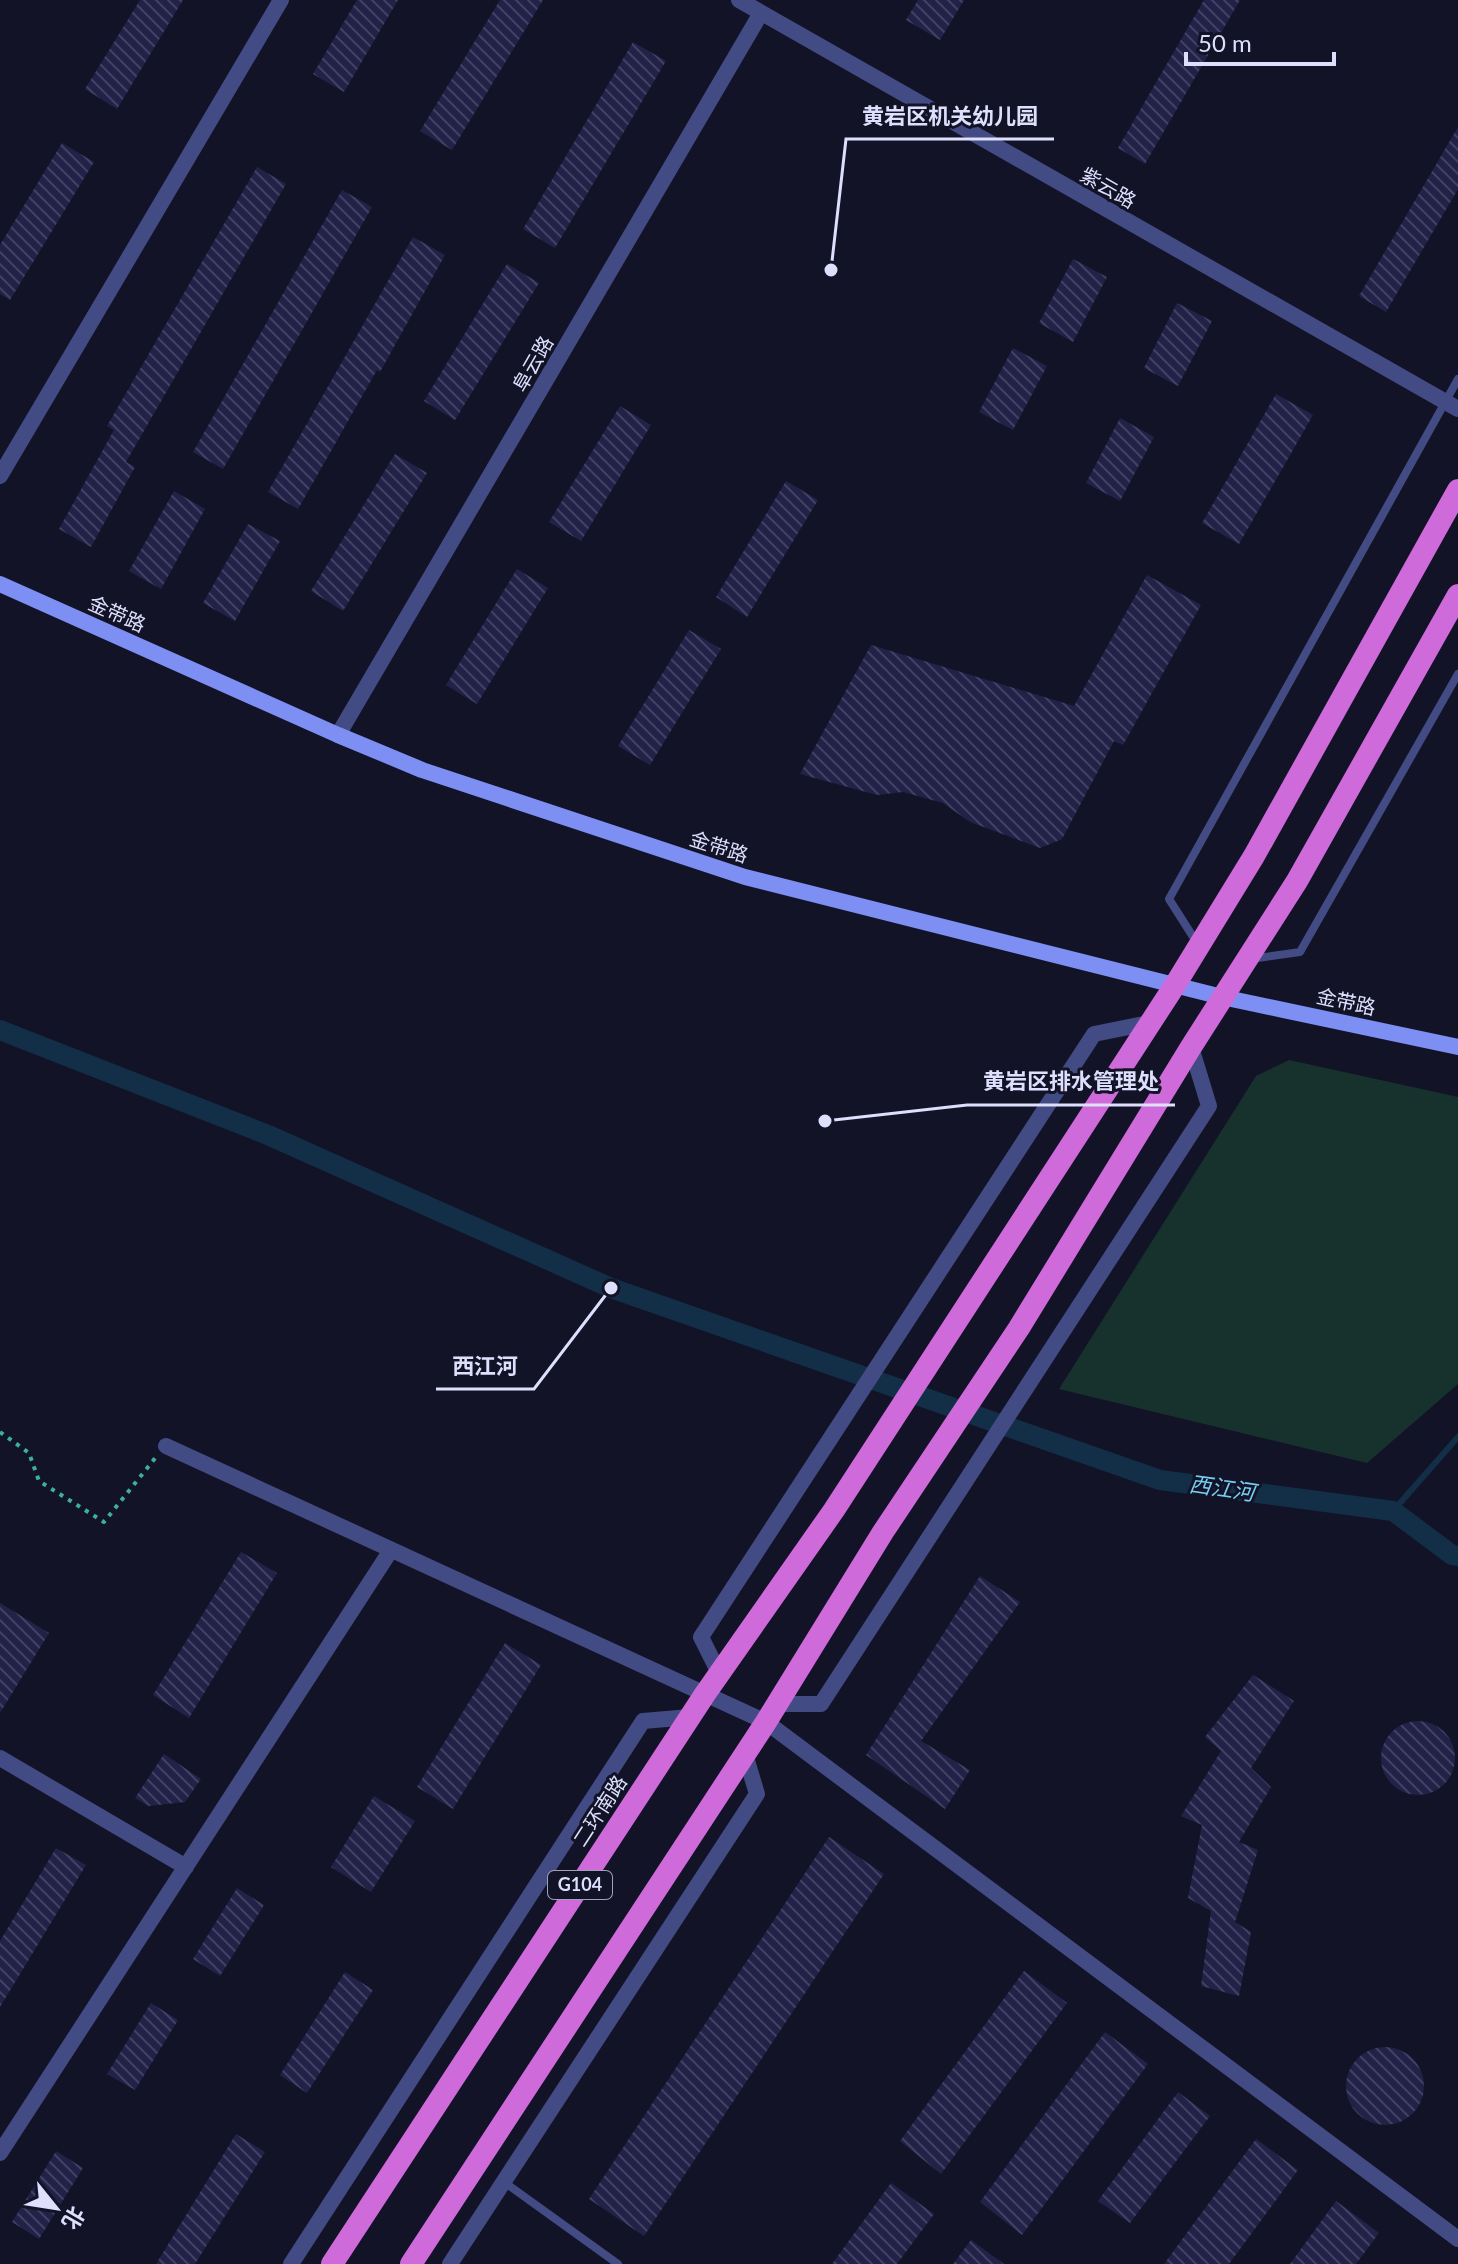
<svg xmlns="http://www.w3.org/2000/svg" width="1458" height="2264" font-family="Lato,'Noto Sans SC',sans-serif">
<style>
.park{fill:#17322c}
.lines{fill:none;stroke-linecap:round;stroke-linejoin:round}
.stream{stroke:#122f47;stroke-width:6}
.canal{stroke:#122f47;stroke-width:20}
.building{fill:url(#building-back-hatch)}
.path{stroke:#3cb196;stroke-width:4;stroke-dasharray:4 6;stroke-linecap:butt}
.service{stroke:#424b83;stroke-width:8}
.minor{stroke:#424b83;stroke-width:16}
.tertiary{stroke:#424b83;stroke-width:16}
.secondary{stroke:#7d8ff3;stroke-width:16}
.trunk{stroke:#ce6ad9;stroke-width:22}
.labels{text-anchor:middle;stroke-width:6;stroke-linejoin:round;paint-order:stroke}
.shield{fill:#131328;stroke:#a0a2bc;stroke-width:2}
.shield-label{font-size:18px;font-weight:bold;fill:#dddffc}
.street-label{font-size:20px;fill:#dddffc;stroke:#131328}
.water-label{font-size:22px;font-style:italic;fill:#75cef2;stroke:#131328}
.leader{fill:none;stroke:#dddffc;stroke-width:3}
.callout-dot{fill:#dddffc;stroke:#131328;stroke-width:3}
.callout-label{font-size:22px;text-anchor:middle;font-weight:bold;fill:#dddffc;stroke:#131328;stroke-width:6;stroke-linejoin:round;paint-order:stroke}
</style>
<defs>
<pattern id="building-back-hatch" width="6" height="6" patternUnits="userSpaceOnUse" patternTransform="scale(2)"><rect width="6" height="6" fill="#222148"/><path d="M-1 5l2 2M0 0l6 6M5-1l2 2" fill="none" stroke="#424163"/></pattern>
</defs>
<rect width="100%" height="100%" fill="#131328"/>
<path class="park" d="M1289 1060 1458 1097V1384L1367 1463 1059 1389 1256 1076Z"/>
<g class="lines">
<path class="stream" d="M1393 1511 1458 1437"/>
<path class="canal" d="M0 1030 268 1135 611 1288 1160 1480 1393 1511 1452 1555 1458 1556"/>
</g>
<path class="building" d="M140 0H183L117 109 85 89Z
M357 0H398L344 92 313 74Z
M500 0H543L452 150 420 131Z
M918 0H964L940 40 906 20Z
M1204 0H1240L1145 164 1118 148Z
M633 42 666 61 555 248 523 229Z
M1458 127V189L1386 312 1359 296Z
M62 143 94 162 10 300 0 294V245Z
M257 167 286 184 126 462 135 467 91 547 59 529 114 430 107 426Z
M342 190 372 207 223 469 193 452Z
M413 237 445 255 380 372 377 370 298 509 268 492Z
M1073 259 1107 277 1073 342 1039 323Z
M507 264 539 283 455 420 424 401Z
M1177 303 1212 321 1178 386 1144 368Z
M1013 348 1047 366 1013 430 979 412Z
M1276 394 1313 415 1239 544 1202 523Z
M620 406 651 425 581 541 549 522Z
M1120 418 1154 437 1120 501 1086 483Z
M395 454 427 473 343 611 311 591Z
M786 481 818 500 747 617 716 597Z
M174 491 205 509 161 589 129 571Z
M248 524 280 541 235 621 203 603Z
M517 569 548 588 477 704 446 685Z
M1147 575 1201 605 1123 745 1114 741 1062 839 1040 848 970 822 943 803 903 792 877 795 800 774 871 645 1074 706Z
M689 630 721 649 650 765 618 746Z
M241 1552 277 1573 189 1718 153 1695Z
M980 1576 1020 1602 921 1741 970 1770 945 1809 866 1755Z
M0 1603 49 1633 0 1713Z
M505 1643 541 1665 453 1809 417 1787Z
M1253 1675 1294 1701 1251 1768 1271 1787 1239 1842 1258 1850 1235 1922 1251 1932 1239 1996 1201 1986 1211 1911 1188 1898 1202 1825 1181 1816 1221 1751 1205 1737Z
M1381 1758a37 37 0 1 1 74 0a37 37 0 1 1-74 0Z
M164 1754 201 1779 185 1802 148 1806 135 1798Z
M374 1796 415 1821 371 1892 331 1867Z
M829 1837 884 1874 644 2236 589 2199Z
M56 1848 86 1865 0 2007V1941Z
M237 1888 264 1905 220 1976 193 1959Z
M1024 1971 1067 2003 941 2174 900 2141Z
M345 1972 373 1990 307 2093 280 2075Z
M151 2003 178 2020 135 2090 107 2074Z
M1105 2032 1148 2064 1022 2235 980 2202Z
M1346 2086a39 39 0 1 1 78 0a39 39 0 1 1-78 0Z
M1178 2092 1210 2116 1130 2223 1098 2201Z
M236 2134 265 2152 195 2264H156Z
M1256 2139 1298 2170 1229 2264H1164Z
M56 2151 83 2168 39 2239 12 2222Z
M891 2183 934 2214 897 2264H832Z
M1336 2201 1379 2233 1356 2264H1290Z
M971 2240 1004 2264H953Z"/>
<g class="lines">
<path class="path" d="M0 1432 29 1453 39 1481 104 1522 156 1457"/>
<path class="service" d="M1197 943 1169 899 1458 379
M1251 959 1300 952 1458 674
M504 2182 618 2264"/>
<path class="minor" d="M338 735 761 13"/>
<path class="tertiary" d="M739 0 1458 409
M0 476 281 0
M166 1446 766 1722 1458 2239
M719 1673 701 1637 1094 1034 1149 1023
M777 1704H821L1209 1106 1191 1047
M0 1758 186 1867
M0 2153 391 1550
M291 2264 643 1721 690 1717
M450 2264 757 1794 745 1754"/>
<path class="secondary" d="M0 584 338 735 422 770 745 877 1222 997 1458 1047"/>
<path class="trunk" d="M332 2264 705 1694 834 1510 1175 985 1254 856 1458 490
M411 2264 766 1722 883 1532 1019 1328 1191 1047 1297 881 1458 595"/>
</g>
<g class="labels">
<rect class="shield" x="548" y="1871" width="64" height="28" rx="6"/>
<g class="shield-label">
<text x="580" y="1891">G104</text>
</g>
<g class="street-label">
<text transform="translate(1108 188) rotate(30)" y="7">紫云路</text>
<text transform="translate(533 364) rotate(-60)" y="7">阜云路</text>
<text transform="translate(117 614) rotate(24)" y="7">金带路</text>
<text transform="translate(719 847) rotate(18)" y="7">金带路</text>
<text transform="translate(1346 1002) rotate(12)" y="7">金带路</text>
<text transform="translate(600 1811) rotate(-57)" y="7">二环南路</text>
</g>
<g class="water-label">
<text transform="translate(1222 1488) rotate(8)" y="8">西江河</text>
</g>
</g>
<path class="leader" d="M831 270L846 139H1054M825 1121L967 1105H1175M611 1288L534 1389H436"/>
<g class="callout-dot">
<circle cx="831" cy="270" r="8"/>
<circle cx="825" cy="1121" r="8"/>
<circle cx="611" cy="1288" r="8"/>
</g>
<g class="callout-label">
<text x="950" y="124">黄岩区机关幼儿园</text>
<text x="1071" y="1089">黄岩区排水管理处</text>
<text x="485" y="1374">西江河</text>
</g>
<g transform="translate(56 2208) rotate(120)" stroke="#131328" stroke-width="6" paint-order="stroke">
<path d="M0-6L14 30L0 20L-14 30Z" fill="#dddffc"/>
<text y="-12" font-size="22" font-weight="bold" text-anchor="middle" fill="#dddffc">北</text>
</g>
<path d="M1186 52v12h148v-12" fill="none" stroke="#dddffc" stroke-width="4"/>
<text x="1198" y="52" font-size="24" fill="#dddffc" stroke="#131328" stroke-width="6" paint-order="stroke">50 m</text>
</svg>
